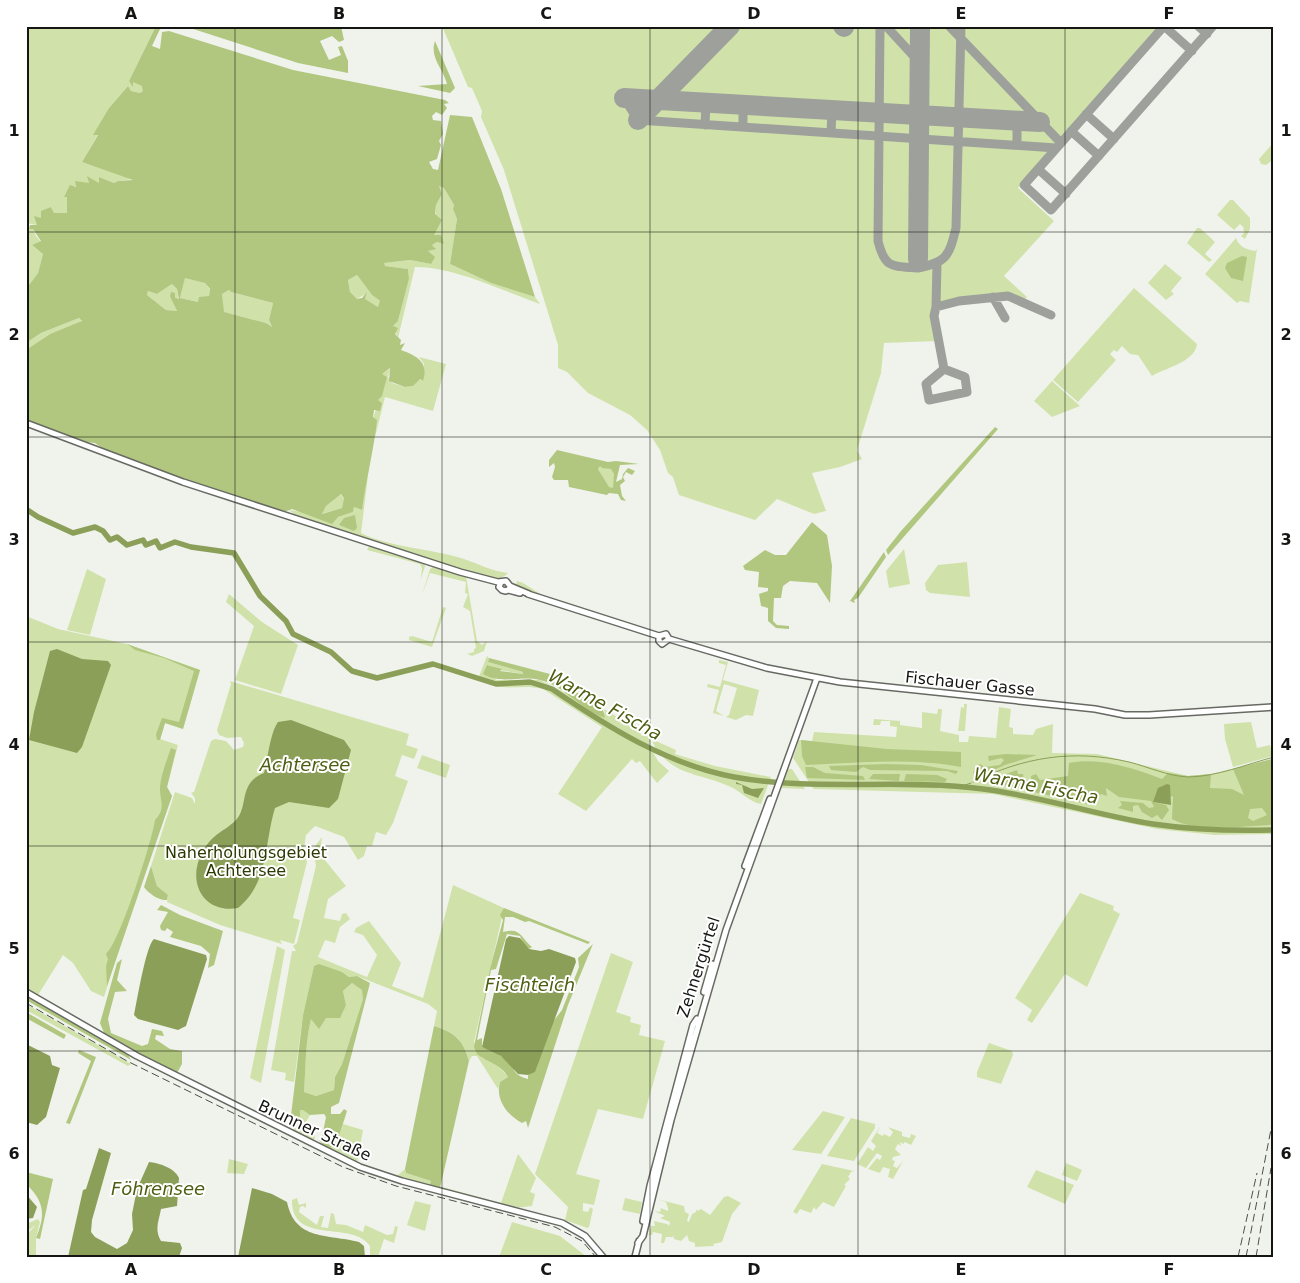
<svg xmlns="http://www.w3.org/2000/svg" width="1300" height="1283" font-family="'DejaVu Sans',sans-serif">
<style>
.green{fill:#d0e2aa}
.forest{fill:#b1c77f;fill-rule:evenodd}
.water{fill:#8b9f59}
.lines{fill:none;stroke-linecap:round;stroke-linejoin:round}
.stream{stroke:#8b9f59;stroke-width:1}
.river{stroke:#8b9f59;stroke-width:5.5}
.taxiway{stroke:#9ea09b;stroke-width:9}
.runway{stroke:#9ea09b;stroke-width:20}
.secondary-casing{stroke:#676963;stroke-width:8}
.secondary{stroke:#fff;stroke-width:5}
.rail{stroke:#4d4e4a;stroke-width:1;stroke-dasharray:8 4;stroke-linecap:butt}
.grid{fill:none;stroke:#151613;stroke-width:1;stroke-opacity:0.55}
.labels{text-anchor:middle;stroke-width:4;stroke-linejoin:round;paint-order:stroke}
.street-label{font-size:16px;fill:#151613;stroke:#fff}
.park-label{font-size:16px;fill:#2c3901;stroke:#fff}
.water-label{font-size:18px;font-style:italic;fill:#4c5e10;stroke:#fff}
.neatline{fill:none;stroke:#151613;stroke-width:2}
.grid-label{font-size:16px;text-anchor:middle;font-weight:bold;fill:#151613}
</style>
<rect width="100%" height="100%" fill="#f0f3ec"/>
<path class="green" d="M26 26H156L129 81 133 85V81L143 86V91L140 93 131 91 128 86 109 108 98 134 82 162 134 179 118 181 114 183 99 177V183L88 177 89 183 77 184 67 197V213H54L51 207 37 225 26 223Z
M442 26H1160L1018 188 1054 221 1004 276 1027 297 1024 300 1008 294 961 299 933 305 932 317 936 341 884 343 881 373 857 450 862 459 840 467 812 473 826 511 814 514 777 499 755 520 679 495 673 477 668 473 660 450 647 430 630 415 588 393 567 372 558 368V345L504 170 481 117 482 111 472 88 468 87Z
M1274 142V159L1266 165 1261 164 1259 159Z
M439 186 444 188 454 205 453 209 457 219 450 264 491 283 535 297 540 304C503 291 455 267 415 267L398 338 393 326 398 321 409 279 408 269 385 266 383 263 410 260 431 264 427 251 435 248 432 245 437 242 444 244 434 235 436 205 442 194Z
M1230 200H1233L1250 218V229L1245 239 1241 236 1245 232 1243 230 1244 228 1240 224 1234 230 1217 215Z
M1197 228H1200L1215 242 1205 254 1212 260 1209 262 1187 243Z
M26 229H33L36 236 41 242 32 245 43 254 38 273 29 285 26 303Z
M1236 238C1239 247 1246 249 1255 251L1257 249 1249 303 1240 301 1237 303 1205 274Z
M1165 264 1182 278 1171 291 1174 294 1166 300 1148 283Z
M357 275 372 295 381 302 378 307 364 299 367 293 357 299 350 293 348 280Z
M185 277 205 283 210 290 209 296 198 302 180 298Z
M172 284 177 289 179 300 173 299 177 311 166 310 147 295 148 291 157 294Z
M1134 288 1197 344C1195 362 1165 368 1152 376L1138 355 1130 354 1122 346 1117 352 1114 350 1110 354 1116 360 1078 402 1053 380Z
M229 290 231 292 273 303 269 320 272 328 266 323 223 312 222 294Z
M79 318 82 322 50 334 26 350V343L41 333Z
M419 357 446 364 433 411 385 397 375 437C374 422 370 414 382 403L378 401 381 374 390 369 388 377 392 383 405 387 413 386 419 379 423 381 424 364Z
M1052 381 1080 406 1052 417 1034 401Z
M371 451 361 533C388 547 433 549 464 559 479 564 491 571 508 573 497 585 481 576 467 572L298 517 289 510 338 517 353 512 354 507 361 510Z
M600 465 611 469 615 474 614 488H609L598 469Z
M340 494 344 498 342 508 321 514 326 506Z
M370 545 423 562 425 566 421 579 422 568 420 564 367 550Z
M904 549 910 584 889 588 886 571Z
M967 562 970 597 930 593 926 590 925 583 938 565Z
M433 567 466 576 477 641 482 645 487 641 484 651 472 656 467 654 474 652V649L476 648 470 611 463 607 468 594 465 593 466 582 430 573 422 595 430 569Z
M87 569 106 579 90 635 67 630Z
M517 581 523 583 542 595 628 622 515 587Z
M229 594 262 622 298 645 281 694 235 680 254 626 226 602Z
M443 607 446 608 432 647 409 640V637L412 636 432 642Z
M26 616 58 629 127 644 200 670 183 729 165 723 160 739 178 745 167 787 172 796 136 895 104 997 91 991 73 963 63 955 38 995 26 989Z
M487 656 489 658 488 662 523 672V674L499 670 501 669 488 665 496 680H540L605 713 604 709 629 724 633 721 642 736 645 735V730L653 732 649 745 658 761 669 771 657 783 640 761 636 763 632 759 586 811 558 794 602 727 543 689C518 683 503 694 478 679Z
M719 660 728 662 723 680 759 690 753 716 746 715 736 720 726 717 729 715 737 688 724 684 716 711 724 716 713 713 719 690 707 687 708 684 720 687 726 665 719 663Z
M230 681 409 734 406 745 418 749 414 759 402 755 395 776 408 781 393 823 386 835 376 832 372 846H367L364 856 358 860 344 837 315 826 306 835 304 848 307 862 293 918 300 920 294 944 280 940 282 944 220 925 167 902 168 895 157 886 151 866 175 792 192 798 195 804V798L191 793 194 792 211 741 215 739 226 741 234 750 243 747 244 743 241 737 227 738 219 735 217 730 231 684Z
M964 704H967L965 731H958L961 707 964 708Z
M999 707 1011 709 1009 727 1013 728V734L1033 735 1036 729 1053 724 1052 753 1097 754 1188 776 1211 774 1272 759 1274 834 1215 835 1157 829 993 794 814 789 811 786 978 789 1001 793 971 786 809 782 793 758 799 740 812 741 814 732 896 737 897 727 890 726V721H881L880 725H873L874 719 900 721V725L922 728V712L937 714 938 709H942L940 731 959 735V742H968L969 736 996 738Z
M1251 722 1257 748 1270 745 1273 756 1233 767 1225 739 1224 724Z
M657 731 656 741 676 750 675 754 715 766 771 777 761 804C750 802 741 792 731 787 701 773 670 776 653 743Z
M422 755 450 765 446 778 417 768Z
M788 769H792L805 789 781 788Z
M322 837 320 854 346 886 328 899 324 918 340 921 342 914 346 913 350 919 340 927 335 943 325 940 318 957 367 977 377 955 363 935 354 932 356 928 369 921 401 963 392 986 423 998 453 885 504 908 474 1042 482 1058 497 1064 508 1077 500 1082 498 1089 477 1056H472L469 1061C463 1038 455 1033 434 1026L437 1011 428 1004 357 976 349 977 342 972 314 967 303 1015 294 1082 285 1080 286 1073 271 1070 292 951H296L293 946 297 943 316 866 313 849Z
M1080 893 1114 906 1113 910 1120 914 1087 987 1065 974 1032 1023 1027 1020 1032 1010 1015 998Z
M277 946 285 950 261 1083 250 1078Z
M611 953 633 962 616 1012 631 1017 630 1022 641 1025 639 1035 665 1041 643 1119 598 1109 576 1174 600 1180 594 1205 583 1203V1211L588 1212 590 1207 593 1209 589 1227 587 1228 565 1220 568 1207 535 1174Z
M352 983 363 990V999L342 1064 335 1077 334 1090 316 1096 304 1092C306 1067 305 1043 311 1019L326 1018 346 1005 343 991Z
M26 1004 131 1064 128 1066 26 1010Z
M989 1043 1012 1051 1013 1055 1001 1084 977 1077V1072Z
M303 1109 310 1115 303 1127 315 1136 314 1143 291 1132 300 1116 299 1110Z
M823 1111 845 1117 821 1154 792 1150Z
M851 1118 875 1124V1128L854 1161 827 1156Z
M343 1124 363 1130 357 1163 322 1148 321 1144 324 1147 327 1144 326 1140 339 1136Z
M881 1125 877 1133 883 1136 884 1134 890 1137 893 1132 888 1127 902 1132V1136L910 1138 911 1134 916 1136 911 1145 905 1142 903 1144 900 1142 901 1146 898 1144 895 1149 901 1155 893 1157 892 1160 895 1161 893 1166 897 1168 903 1161 893 1179 888 1177 890 1169 883 1167 880 1173 868 1169 877 1158 880 1160 882 1156 877 1153 866 1168 857 1164 868 1147 873 1151 876 1146 871 1141Z
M518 1154 536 1178 530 1192 535 1194 532 1206 515 1208 396 1177 363 1165 397 1176 405 1169 406 1173 431 1181V1184L501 1203Z
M229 1159 248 1164 244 1174 227 1173Z
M1066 1163 1082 1170 1077 1181 1062 1175Z
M822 1164 854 1171 851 1172 848 1177 850 1179 844 1185 846 1186 834 1207 823 1202 816 1210 814 1207 811 1213 800 1209 797 1214 793 1212Z
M1036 1170 1074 1185 1065 1204 1027 1187Z
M728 1196 741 1203 732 1214 722 1242 713 1244 714 1246 695 1247V1243L689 1241 687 1235 681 1241 674 1239 673 1234V1237H666L664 1243H661L662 1234 653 1232 652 1235H649L651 1226H655L654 1221 667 1224 669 1226 670 1222 660 1218 665 1216 654 1211 660 1212 661 1208 668 1211V1208L666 1202 657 1199 684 1206 685 1212 689 1214 687 1221 689 1222 692 1214 696 1212V1209L697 1211 701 1209 710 1215 724 1197Z
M297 1198 299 1205 306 1203V1208L303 1206 300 1207 299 1212 317 1225 320 1216H324L321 1227 328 1228 331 1213 334 1214 336 1224 346 1225 363 1232 365 1225 387 1235 393 1234 395 1226 398 1227 394 1243 384 1239 378 1257H370V1246C353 1220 291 1246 292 1200Z
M625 1198 642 1202 640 1214 622 1210Z
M415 1201 431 1205 425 1231 407 1225Z
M38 1219 40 1222 36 1238V1256L31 1255V1257H26V1235L36 1225 26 1232V1224Z
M512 1222 560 1236 587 1257H499Z"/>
<path class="forest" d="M156 26 161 27 152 46 160 49 162 32 169 31 293 70 445 100 449 103 444 104 447 108 442 115 436 112 432 116 433 120 441 121 443 134 439 141 441 145 437 159 429 162 433 169 438 170 450 115 472 117 501 189 535 297 491 283 450 264 457 219 453 209 454 205 444 188 439 186 442 194 436 205 435 214 442 220 434 235H441L444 244 437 242 432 245 436 249 428 251 435 257 431 264 410 260 384 263 385 266 408 269 409 279 398 321 393 326 398 328 395 334 401 340 400 345 405 343 401 350C417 356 429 362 423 381L420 379 413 386 405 387 389 381 390 368 382 374 387 377 382 396 378 400 382 403 380 411 374 410 373 417 377 420C374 450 366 479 362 510L354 507 353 512 338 517 332 524 292 509 284 512 178 477 106 451 95 443 85 442 26 420V350L50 334 82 321 79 318 41 333 26 343V303L29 285 38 273 43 254 32 245 41 241 33 229H29L30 225H37L34 216 41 218V211L51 207 54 213H67V197H64L70 185 76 187 75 181 89 183 87 176 99 183V177L114 183 118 181 133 180 82 162 98 135H93L109 108 128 86 131 91 140 93 143 91 142 86 133 82V87L129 81ZM357 275 372 295 380 301 378 307 365 299 367 292 362 298 357 299 350 292 348 280ZM185 278 205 283 210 289 209 296 199 297 198 302 180 298ZM172 284 177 289 179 299 175 298V293L171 292 170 296 177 311 166 310 147 295 148 291 157 294ZM229 290 231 292 273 303 269 320 272 327 266 323 224 312 222 294ZM341 494 344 498 342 508 322 514 326 506Z
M184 26H341L344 40 339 42 332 36 320 41 329 60 341 55 338 47 342 46 348 61V73L298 63Z
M435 41 455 88 450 93 418 86 447 84C444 70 429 57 435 41Z
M1242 256 1247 257 1243 281 1231 278 1225 268 1227 263Z
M995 427 998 429 888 555 886 550 901 531Z
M557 450 608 462 616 461 639 464 620 465 616 482 622 479 623 474 628 468 635 471 632 475 626 472 623 477 625 481 620 485 622 496 626 501 621 500 618 494 609 493 607 495 569 487 568 480H554L552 477 555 467 554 463 549 467V460ZM600 466 602 468 611 469 614 474 613 488 609 487 598 469Z
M355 515 357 528 354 531 339 525 344 518Z
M812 522 827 535 832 566 830 603 817 583 790 581 783 586 781 598H774L773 621 777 625 789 626V629L776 628 768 621V608L761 606 759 594 768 591V588L758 587 759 572 745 570 743 566 765 550 775 555H786Z
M884 552 886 557 858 598 854 600 855 603 850 601Z
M127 644 200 670 183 729 165 723 160 740H157L156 734 162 718 179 722 194 671 164 658 135 650Z
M489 658 550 674 603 710 605 718C582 711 565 686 540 680 520 675 502 685 483 674L487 665 502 669 500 671 523 674V672L488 662Z
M801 740 887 749 961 752V767C910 757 857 763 806 765L802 756Z
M171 748 176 750 167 787 172 796 107 986 106 966 108 959 106 954C120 942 152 841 155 820 167 808 159 799 160 787 161 774 167 760 171 748Z
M1006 754 1037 755 1005 765 978 777 973 773 975 767 980 764 985 767 1000 765 1004 760 1001 758 989 761 988 756Z
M1272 759 1274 822 1270 825C1243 826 1196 833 1172 819L1173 796 1153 802 1166 805 1169 810 1162 820 1157 815 1152 818 1142 812 1138 805 1133 806V812L1118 808 1122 805 1120 801 1143 803 1149 808 1154 807 1151 801 1119 797 1106 788 1107 796 1101 794 1091 805 994 783 995 778 1017 770 1018 774H1023L1024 780H1031V776L1036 774 1040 780 1068 776 1069 763C1099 757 1134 768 1162 779L1168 773 1188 776 1211 774 1210 788 1232 789 1244 795 1233 769ZM1262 808 1267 815 1253 821 1248 818 1250 809Z
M886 764 921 765 958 771 956 774 947 771 870 770 863 767 856 772 831 770 829 766Z
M805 767H813L825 773 863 776 865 780 807 778Z
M873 774H900L899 781 869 779Z
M906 774 937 775 947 779 945 782 904 781Z
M809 782 971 786 1098 811 1097 813 978 789 811 786Z
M151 866 157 886 168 895 167 900C159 901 148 893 144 887Z
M161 905 180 915 223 931 214 965 208 968 210 954 201 946 170 937 173 932 167 928 165 931 161 930 160 926 168 912 157 910Z
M504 908 590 942 588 944 529 921 525 922 513 917H505L503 932C521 927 520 937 532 947L529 949 524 945 520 936 507 934 496 969 491 970 477 1040 482 1038V1047C491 1050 500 1054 507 1061 516 1070 513 1075 528 1079V1075L535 1071 552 1023 562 1010 579 967 578 958 593 944 568 1005 528 1128 526 1121 522 1123C507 1115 495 1099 500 1082L508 1077C500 1063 488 1063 477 1054L474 1047 490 969 503 920 500 915Z
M122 959 117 980 127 991 115 992 108 1019 111 1033 142 1046 148 1044 152 1029 162 1031 164 1036 156 1035 155 1039 170 1049 182 1051V1064L177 1073 105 1035 100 1023 117 963Z
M319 964 342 972 349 977 357 976 370 983 339 1103 331 1107V1114H340L344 1109 347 1111 339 1136 334 1142 326 1141 327 1144 332 1146 331 1148 324 1147 319 1140 322 1137 326 1117 324 1114 310 1115 303 1110H300V1116L296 1123 290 1124 303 1015 314 966ZM352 983 362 990 363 999 342 1064 335 1077 334 1090 316 1096 304 1092C306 1067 305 1044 311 1019L319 1029 326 1018H340L346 1005 343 991Z
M26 996 128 1055 131 1060 26 1000Z
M26 1012 66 1035 64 1039 26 1018Z
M434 1026C455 1033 463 1039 469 1061L440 1188 430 1185 431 1181 406 1173 405 1169Z
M79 1050 96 1057 70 1124 66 1123 91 1061 78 1053Z
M26 1172 53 1179 40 1239 36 1238C46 1214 44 1201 26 1184Z"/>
<path class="water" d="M57 649 82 659 108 661 111 665 82 747 77 753 29 740 34 712 50 651Z
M291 720 344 740 351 750 338 799 329 808 289 802 275 808C264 844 269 883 238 908 202 914 186 880 203 851 213 833 224 832 236 820 249 806 238 783 264 773 268 758 270 733 278 722Z
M736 782 752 789 764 788 758 798 744 793 742 785 736 784Z
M1167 784 1170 785 1171 805 1153 802 1158 788Z
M509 936 520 938 529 949 541 951 549 949 575 958 576 962 535 1072 528 1075 518 1074 501 1056 482 1047 506 939Z
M154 939 206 955 207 959 186 1026 178 1030 138 1019 134 1015C137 1001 146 945 154 939Z
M26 1044 50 1056 52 1065 60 1068 46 1117 37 1125 26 1122Z
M99 1148 111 1153 92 1220 91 1232 95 1237 117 1249 127 1243 133 1230 132 1214 137 1189 149 1162C159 1163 175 1168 179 1178L177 1206 161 1209C159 1221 154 1229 161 1241L180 1243 182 1248 179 1257H68L83 1190 86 1189Z
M252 1188 272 1194 287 1202C295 1241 328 1234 359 1242L364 1246 365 1257H238Z
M26 1194 37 1207 33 1218 26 1219Z"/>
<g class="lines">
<path class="stream" d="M973 782C1024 757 1073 749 1129 762 1149 767 1167 776 1188 777 1216 777 1247 764 1274 757
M959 787 971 783"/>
<path class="river" d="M26 509 38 517 73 533 95 527 103 531 110 540 117 537 127 545 143 540 146 545 156 541 160 548 175 542 191 547 234 553 260 596 286 621 293 634 331 652 352 671 377 678 433 664 496 684 530 682 552 689C608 727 666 764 734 777 816 792 901 778 983 789 1040 796 1096 815 1153 824 1193 830 1233 831 1274 830"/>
<path class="taxiway" d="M880 26 878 241C885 269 892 266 918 268V259
M886 26 920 63
M949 26 1061 143
M1164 26 1024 185 1051 210 1213 26
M1164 26 1192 51
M1198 26 1207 34
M624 98 638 120 1056 148
M1086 114 1114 139
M705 125 706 103
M743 127V105
M1071 131 1099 156
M831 133 832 110
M1017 145V120
M1038 169 1066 194
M937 264 936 307 959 301 1008 296 1051 315
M918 268C947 262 949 256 956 228L961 26
M993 297 1005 318
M936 307 934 316 944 369 965 377 967 392 929 400 926 384 944 369"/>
<path class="runway" d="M843 26 844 27
M624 98 1040 122
M638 120 730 26
M918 259 920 26"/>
<g class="secondary-casing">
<path id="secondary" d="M26 423 183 482 460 572 498 582 506 581 510 586 529 594
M501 582 499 587 502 590 506 591 509 589
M508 590 520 593
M528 594 659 636 666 634 669 639
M659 636V641L662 644 669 639
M669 639 767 668 840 682 1095 709 1125 715H1149L1274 707
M745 866 770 799
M26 992 137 1056 360 1167 402 1181 562 1223 585 1236 603 1257
M704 992 712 964
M643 1221 650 1186 693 1025 697 1019
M638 1243 643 1236 671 1120 726 930 817 678
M635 1257 639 1241"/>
</g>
<use href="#secondary" class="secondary"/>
<path class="rail" d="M26 1003 127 1061 343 1167 396 1186 555 1227 582 1241 596 1257
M1238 1257 1257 1173
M1246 1257 1274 1114
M1256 1257 1271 1168"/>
</g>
<path class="grid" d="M235 26V1257M442 26V1257M650 26V1257M858 26V1257M1065 26V1257M26 232H1274M26 437H1274M26 642H1274M26 846H1274M26 1051H1274"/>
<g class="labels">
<g class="street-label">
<text transform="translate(970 683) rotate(6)" y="6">Fischauer Gasse</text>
<text transform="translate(698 967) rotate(-72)" y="6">Zehnergürtel</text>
<text transform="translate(315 1130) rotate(25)" y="6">Brunner Straße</text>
</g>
<g class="park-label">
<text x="246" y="858">Naherholungsgebiet<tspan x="246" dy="18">Achtersee</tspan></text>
</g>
<g class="water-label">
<text transform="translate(605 705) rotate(29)" y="6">Warme Fischa</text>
<text x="305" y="771">Achtersee</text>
<text transform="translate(1036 786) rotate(11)" y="6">Warme Fischa</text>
<text x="530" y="991">Fischteich</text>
<text x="158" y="1195">Föhrensee</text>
</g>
</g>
<rect width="1300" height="1283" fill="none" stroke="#ffffff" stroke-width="55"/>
<rect x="28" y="28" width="1244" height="1228" class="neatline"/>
<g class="grid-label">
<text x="131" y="19">A</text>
<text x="339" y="19">B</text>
<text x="546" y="19">C</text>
<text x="754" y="19">D</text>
<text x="961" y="19">E</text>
<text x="1169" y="19">F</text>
<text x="14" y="136">1</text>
<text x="1286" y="136">1</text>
<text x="14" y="340">2</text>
<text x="1286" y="340">2</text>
<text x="14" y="545">3</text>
<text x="1286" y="545">3</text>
<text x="14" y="750">4</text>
<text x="1286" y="750">4</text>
<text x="14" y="954">5</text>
<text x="1286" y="954">5</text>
<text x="14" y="1159">6</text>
<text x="1286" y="1159">6</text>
<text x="131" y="1275">A</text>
<text x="339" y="1275">B</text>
<text x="546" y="1275">C</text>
<text x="754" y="1275">D</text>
<text x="961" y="1275">E</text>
<text x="1169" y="1275">F</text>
</g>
</svg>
